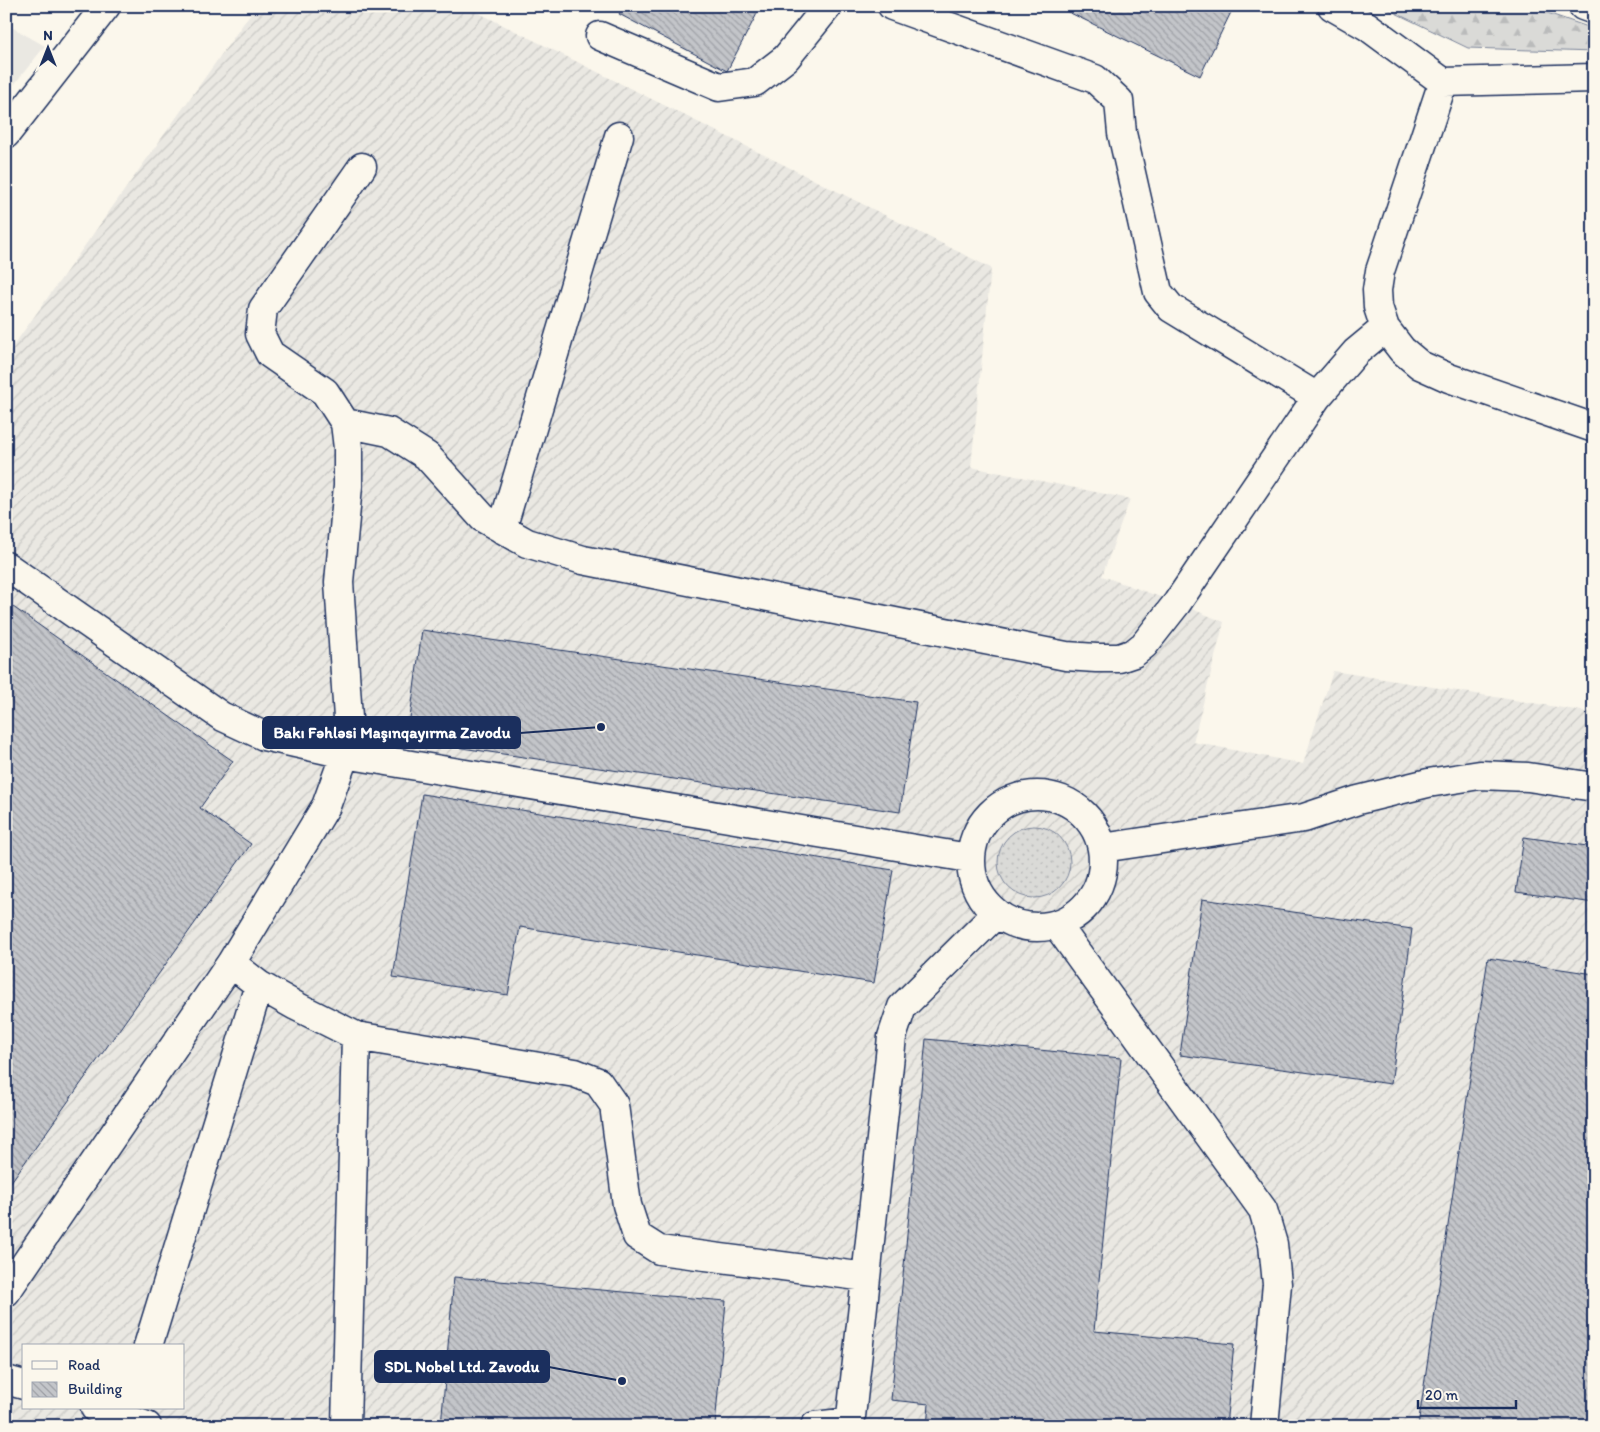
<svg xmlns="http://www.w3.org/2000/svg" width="1600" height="1432" font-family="Itim,sans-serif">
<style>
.built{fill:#eae8e2}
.industrial{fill:url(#industrial-furrows);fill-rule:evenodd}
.grass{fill:url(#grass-dots);stroke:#7a849a}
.forest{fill:url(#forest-firs);stroke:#7a849a}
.building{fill:url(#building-back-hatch);stroke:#1b2f5e}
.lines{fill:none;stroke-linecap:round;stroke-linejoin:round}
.minor-casing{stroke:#1b2f5e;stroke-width:31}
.major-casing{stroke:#1b2f5e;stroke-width:31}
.minor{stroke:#fbf7ec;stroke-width:28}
.major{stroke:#fbf7ec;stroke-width:28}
.leader{fill:none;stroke:#1b2f5e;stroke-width:2}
.callout-dot{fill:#1b2f5e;stroke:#fbf7ec;stroke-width:2}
.callout{fill:#1b2f5e;stroke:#1b2f5e;stroke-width:2}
.callout-label{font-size:16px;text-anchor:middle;font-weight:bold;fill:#fff}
</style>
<defs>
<pattern id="industrial-furrows" width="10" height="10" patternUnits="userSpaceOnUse" patternTransform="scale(1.25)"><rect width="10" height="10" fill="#eae8e2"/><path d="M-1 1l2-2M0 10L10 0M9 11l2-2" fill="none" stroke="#c8c7c4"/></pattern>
<pattern id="grass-dots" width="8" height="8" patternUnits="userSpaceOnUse" patternTransform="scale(1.25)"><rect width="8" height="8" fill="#dadad7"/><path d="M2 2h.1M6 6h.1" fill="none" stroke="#babbbb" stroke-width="1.8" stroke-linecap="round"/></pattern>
<pattern id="forest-firs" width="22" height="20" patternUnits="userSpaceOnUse" patternTransform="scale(1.25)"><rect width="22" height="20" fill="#dadad7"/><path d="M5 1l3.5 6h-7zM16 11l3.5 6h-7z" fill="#babbbb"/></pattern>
<pattern id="building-back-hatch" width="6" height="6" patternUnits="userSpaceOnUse" patternTransform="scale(1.25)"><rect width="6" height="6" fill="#c3c5c9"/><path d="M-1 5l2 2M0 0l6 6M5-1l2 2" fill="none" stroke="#9ea0a6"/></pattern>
</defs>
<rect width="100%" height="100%" fill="#fbf7ec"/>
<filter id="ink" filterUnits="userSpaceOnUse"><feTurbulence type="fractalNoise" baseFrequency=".02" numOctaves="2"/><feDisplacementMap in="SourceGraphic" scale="10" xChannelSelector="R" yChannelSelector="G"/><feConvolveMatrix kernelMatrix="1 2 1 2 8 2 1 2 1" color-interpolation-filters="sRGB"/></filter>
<g filter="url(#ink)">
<path class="built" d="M6 24 45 46 12 87 6 88Z"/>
<path class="industrial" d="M256 6H465L991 268 971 467 1130 499 1102 576 1177 603 1224 622 1193 742 1303 764 1333 671 1594 713V1426H6V356ZM24 1346H184V1408H24Z"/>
<path class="grass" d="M998 862a36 36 0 1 1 72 0a36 36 0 1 1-72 0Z"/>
<path class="forest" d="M1381 6H1527L1594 29V52L1468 48Z"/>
<path class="building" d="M623 6H761L727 71 619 14Z
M1056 6H1234L1200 76Z
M6 602 233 761 200 808 251 844 6 1189Z
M422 630 916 702 900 812 407 740Z
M422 794 893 870 874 983 520 927 508 995 393 977Z
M1524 837 1594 847V903L1516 892Z
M1202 899 1412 929 1391 1084 1180 1055Z
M1488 958 1594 974V1426H1418Z
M926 1039 1121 1058 1094 1331 1234 1344 1226 1426H927L929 1404 891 1400Z
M454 1277 726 1301 715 1426H441Z"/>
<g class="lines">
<g class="minor-casing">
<path id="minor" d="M892 6 1095 79 1119 101 1122 133 1158 292 1171 308 1317 397
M1332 6 1367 26 1443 82 1594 78
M600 36 719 87 755 82 786 58 828 6
M1443 82 1380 271 1377 290 1378 307 1385 328 1402 350 1420 365 1449 378 1594 428
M6 134 106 6
M362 167 263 309 260 334 270 354 325 392 345 423 389 432 427 456 483 518 527 543 583 560 1066 656 1096 658H1119L1134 653 1144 645 1177 603 1317 397 1356 352 1385 328
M502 529 619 136
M6 566 221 716 264 736 345 754 969 858
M971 861a66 66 0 1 1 132 0a66 66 0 1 1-132 0Z
M1102 848 1304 818 1358 800 1428 783 1480 775 1528 777 1594 787
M1057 925 1263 1210 1273 1244 1277 1284 1264 1426
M231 963 259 985 296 1006 356 1036 575 1073 598 1082 614 1105 627 1205 637 1236 659 1250 866 1277
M6 1292 231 963 326 806 345 754 348 718 339 582 348 486V448L345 423
M148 1346 259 985
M6 1380 24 1385
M95 1408 147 1426
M346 1426 356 1036
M815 1426 850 1422
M850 1426 892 1037 902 1007 996 914"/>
</g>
<g class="major-casing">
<path id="major" d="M1583 6 1594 10"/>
</g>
<use href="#minor" class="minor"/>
<use href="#major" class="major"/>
</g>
</g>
<path class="leader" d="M601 727L520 733M622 1381L549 1367"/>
<g class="callout-dot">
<circle cx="601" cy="727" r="5"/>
<circle cx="622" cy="1381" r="5"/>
</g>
<g class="callout">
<rect x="263" y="717" width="257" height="31" rx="5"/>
<rect x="375" y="1351" width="174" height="31" rx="5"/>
</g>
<g class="callout-label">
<text x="392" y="738">Bakı Fəhləsi Maşınqayırma Zavodu</text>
<text x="462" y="1372">SDL Nobel Ltd. Zavodu</text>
</g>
<rect width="1600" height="1432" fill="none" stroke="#fbf7ec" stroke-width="25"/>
<rect x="12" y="12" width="1575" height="1407" fill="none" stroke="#1b2f5e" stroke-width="2" filter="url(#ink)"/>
<rect x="22" y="1344" width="162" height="65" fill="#fbf7ec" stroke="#a1a7b3"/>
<rect x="32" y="1361" width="25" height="8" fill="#fbf7ec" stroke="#a1a7b3"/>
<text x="68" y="1370" font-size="15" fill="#1b2f5e">Road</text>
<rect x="32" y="1382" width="25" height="15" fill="url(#building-back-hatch)" stroke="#a1a7b3"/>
<text x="68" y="1394" font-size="15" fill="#1b2f5e">Building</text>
<g transform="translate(48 48)" stroke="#fbf7ec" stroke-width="4" paint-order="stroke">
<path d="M0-4L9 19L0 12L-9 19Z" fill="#1b2f5e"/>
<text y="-8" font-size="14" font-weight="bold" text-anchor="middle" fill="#1b2f5e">N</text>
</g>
<path d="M1418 1400v8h98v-8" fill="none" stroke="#1b2f5e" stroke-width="2.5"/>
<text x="1425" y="1400" font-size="15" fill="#1b2f5e" stroke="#fbf7ec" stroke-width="4" paint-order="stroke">20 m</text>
</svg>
